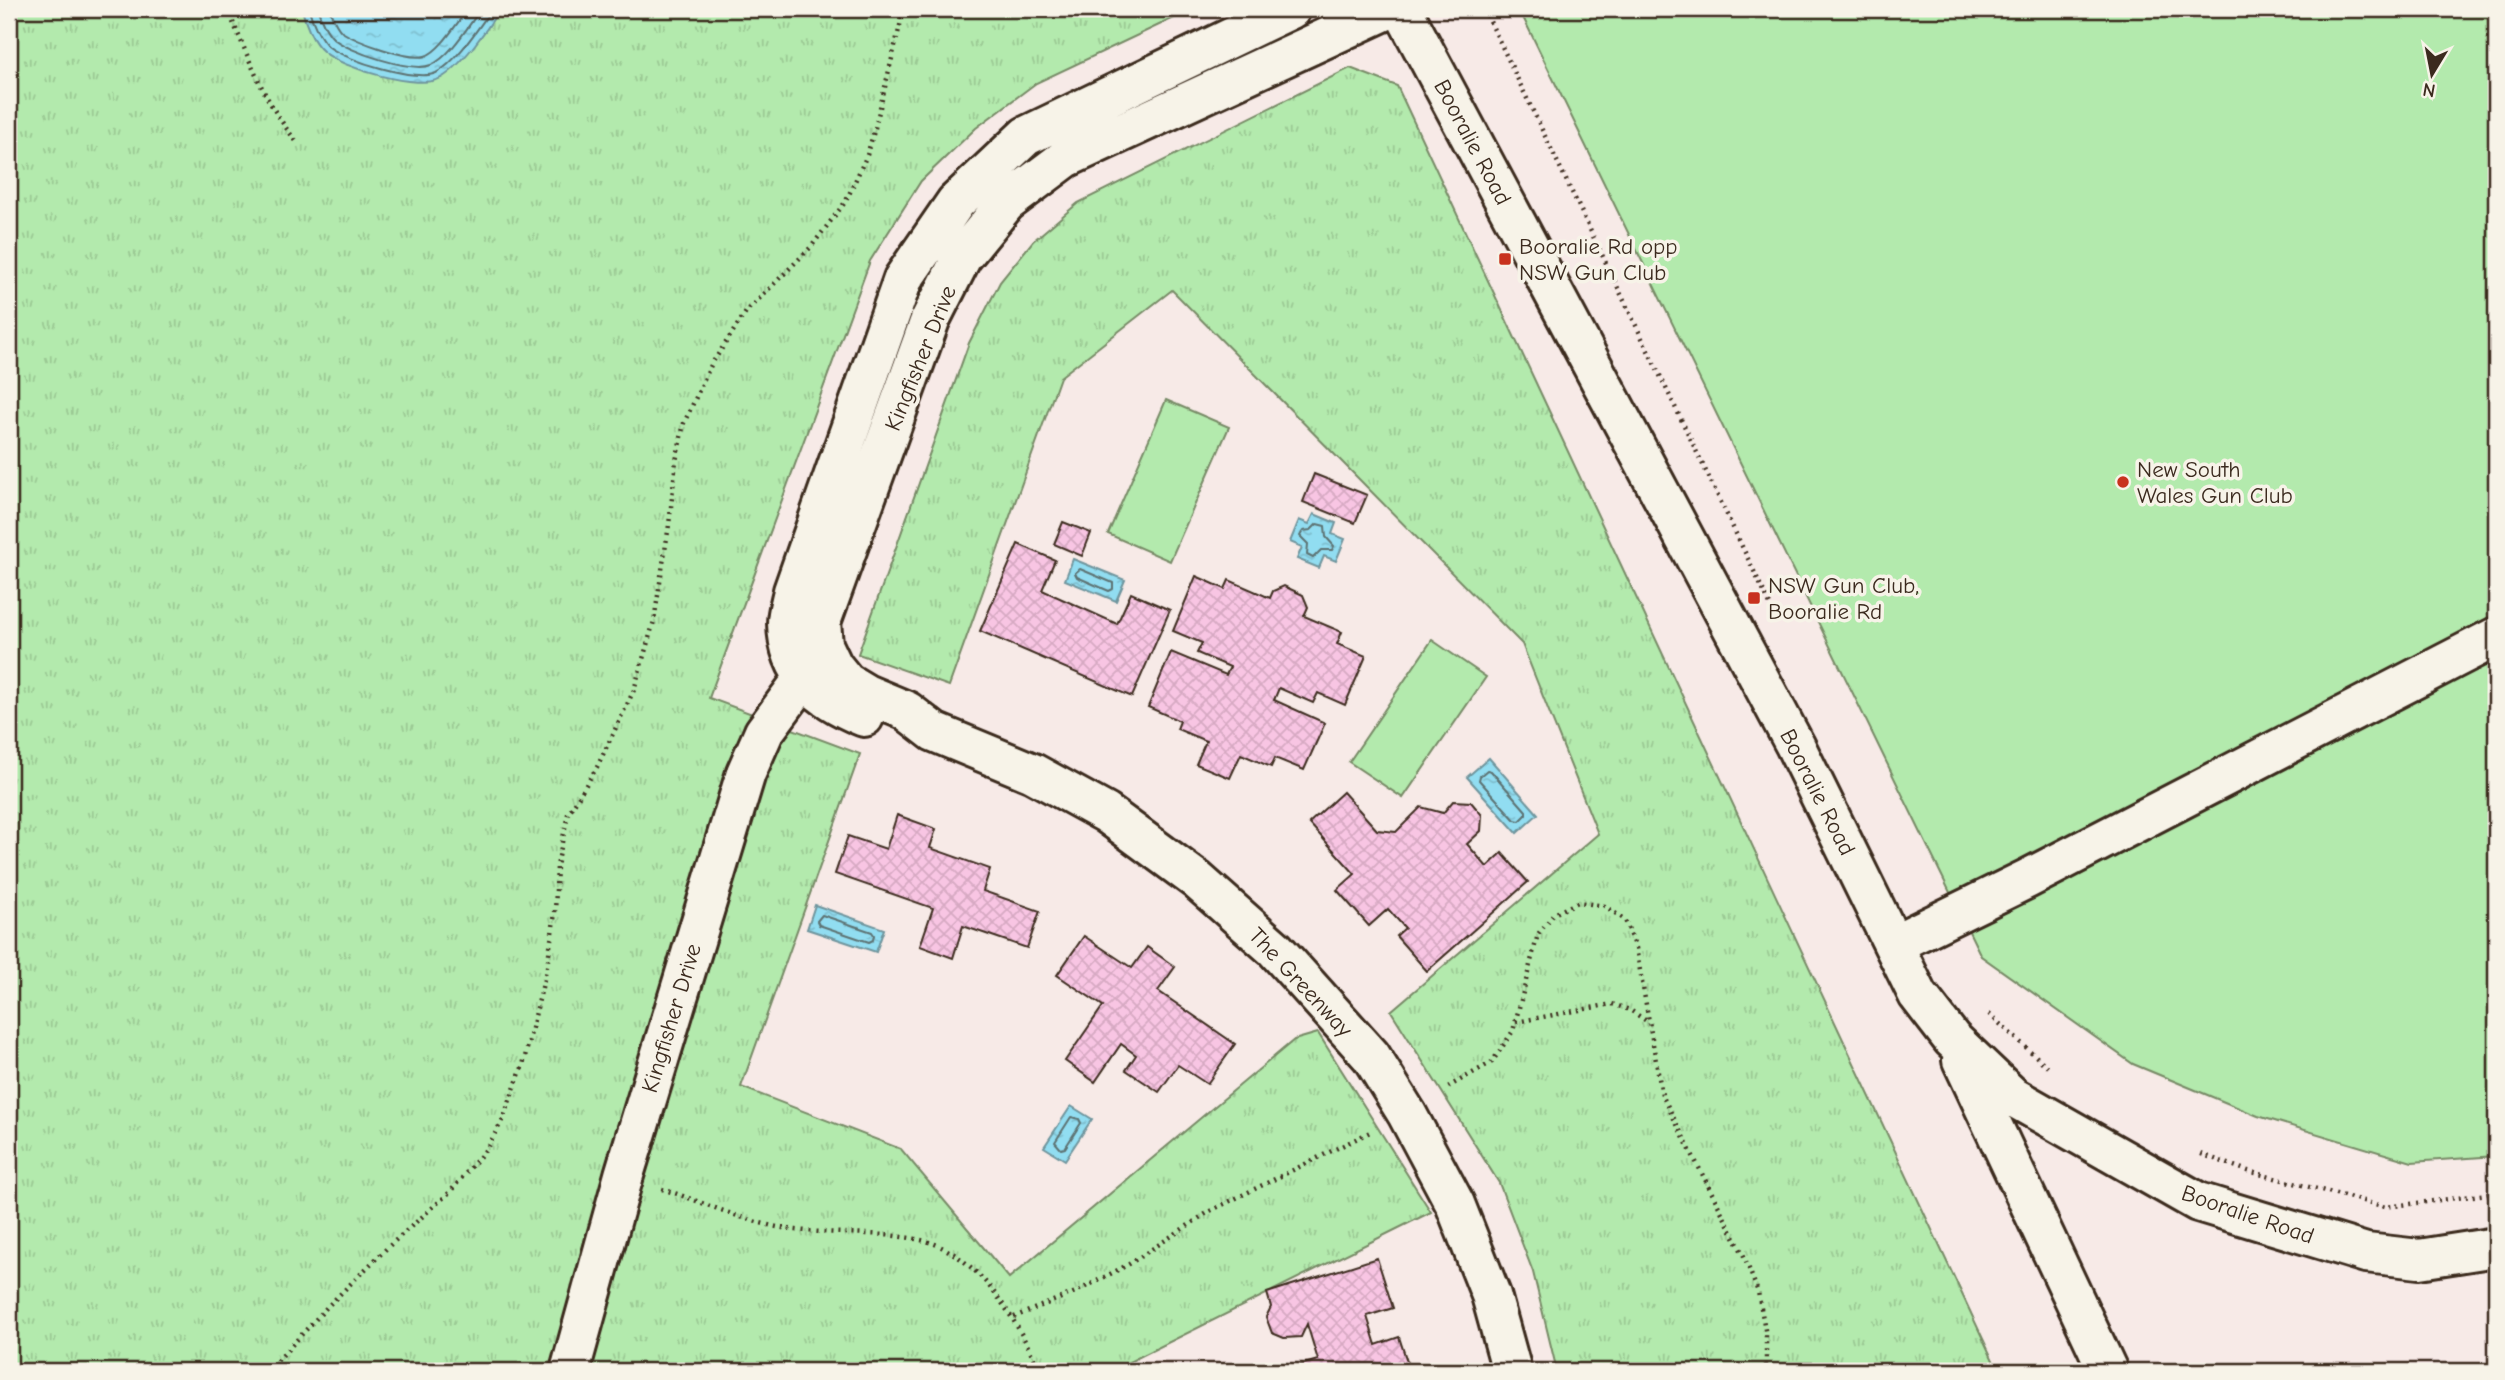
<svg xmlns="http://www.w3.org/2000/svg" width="2505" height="1380" font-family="'Comic Neue',sans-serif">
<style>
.grass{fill:url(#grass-tufts);stroke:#778a66;stroke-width:2}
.garden{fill:#b3eaad;stroke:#778a66;stroke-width:2}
.water{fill:url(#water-ripples);stroke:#6f959d;stroke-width:2}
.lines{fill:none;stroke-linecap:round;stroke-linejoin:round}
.shore{stroke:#5d7272;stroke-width:2}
.building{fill:url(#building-cross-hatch);stroke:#3b2a1e;stroke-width:2}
.minor-casing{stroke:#3b2a1e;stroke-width:44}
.path{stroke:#3b2a1e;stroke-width:4.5;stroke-dasharray:2 5;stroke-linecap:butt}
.minor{stroke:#f7f3e8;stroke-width:38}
.poi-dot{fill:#c8321e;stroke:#f7f3e8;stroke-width:2.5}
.labels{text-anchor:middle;stroke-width:7;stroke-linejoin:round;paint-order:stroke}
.street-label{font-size:23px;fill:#3b2a1e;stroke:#f7f3e8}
.poi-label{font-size:23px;fill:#3b2a1e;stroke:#f7f3e8;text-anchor:start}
</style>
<defs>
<pattern id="grass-tufts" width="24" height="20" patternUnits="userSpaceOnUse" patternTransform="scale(1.75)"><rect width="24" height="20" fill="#b3eaad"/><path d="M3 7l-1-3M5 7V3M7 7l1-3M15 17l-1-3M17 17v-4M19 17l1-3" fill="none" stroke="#9bc994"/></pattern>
<pattern id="water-ripples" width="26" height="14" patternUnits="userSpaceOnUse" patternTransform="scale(1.75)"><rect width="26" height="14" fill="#91ddf1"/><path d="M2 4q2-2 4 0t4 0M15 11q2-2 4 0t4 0" fill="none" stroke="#7ebece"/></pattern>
<pattern id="building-cross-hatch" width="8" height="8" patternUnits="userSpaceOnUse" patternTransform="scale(1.75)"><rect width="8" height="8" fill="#f8c5e3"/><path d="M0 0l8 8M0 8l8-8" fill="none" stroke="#d6a9c2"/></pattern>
</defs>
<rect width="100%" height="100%" fill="#f7eae7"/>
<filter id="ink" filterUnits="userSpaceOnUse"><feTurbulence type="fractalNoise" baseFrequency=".0143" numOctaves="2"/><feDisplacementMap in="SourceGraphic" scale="14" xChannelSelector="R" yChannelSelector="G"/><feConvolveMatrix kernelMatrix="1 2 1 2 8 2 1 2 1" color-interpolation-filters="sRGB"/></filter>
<g filter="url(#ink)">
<path class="grass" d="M9 9H1193L1036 83 976 128 921 181 870 261 709 698 860 754 741 1087 901 1149 1009 1278 1294 1040 1318 1033 1431 1212 1111 1371H9Z
M1350 68 1397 86 1998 1371H1557L1533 1272 1499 1183 1391 1011 1598 834 1522 644 1172 290 1060 377 949 686 858 654 969 343 1000 282 1033 241 1078 203Z"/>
<path class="garden" d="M1519 9H2496V1156L2412 1162 2258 1116 2133 1064 1981 956Z
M1166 400 1229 427 1170 561 1108 534Z
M1432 640 1486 677 1403 798 1349 762Z"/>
<path class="water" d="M302 9H500C488 28 461 67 441 78 419 91 342 68 324 52 312 42 305 23 302 9Z
M1314 514 1336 523 1332 534 1345 539 1336 561 1324 556 1319 568 1297 559 1302 547 1290 542 1299 520 1309 524Z
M1073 559 1125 580 1116 601 1065 580Z
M1489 758 1538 814 1517 833 1467 777Z
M815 905 884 929 876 952 807 929Z
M1071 1106 1092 1119 1065 1160 1044 1147Z"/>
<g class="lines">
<path class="shore" d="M309 9C312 21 319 38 329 47 346 60 416 82 436 73 456 63 479 27 492 9
M318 9C320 18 326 31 333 38 346 51 413 73 431 65 450 57 468 26 481 9
M329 9C332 16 336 27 342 32 356 41 409 61 425 56 440 52 458 21 468 9
M1317 524 1325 526 1326 537 1334 546 1332 550H1321L1313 558 1307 555 1308 544 1300 536 1303 531 1311 530Z
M1080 569 1113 583V589L1109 591 1077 577 1075 573Z
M1487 770 1491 771 1526 811V815L1520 821 1515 820 1479 780 1480 776Z
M822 915 872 932 874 935 873 940 869 942 819 925 817 921Z
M1071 1117 1079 1119 1081 1123 1065 1148 1061 1149 1055 1142Z"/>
</g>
<path class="building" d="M1314 474 1367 495 1355 523 1303 502Z
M1063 522 1091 533 1082 556 1054 544Z
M1018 544 1055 560 1042 590 1117 624 1131 593 1170 610 1132 697 980 631Z
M1196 576 1225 589 1229 580 1270 598 1273 591 1284 586 1303 595 1308 607 1304 616 1342 632 1337 644 1366 656 1345 705 1318 693 1313 703 1279 688 1274 700 1325 723 1304 770 1275 758 1271 767 1241 754 1230 778 1196 764 1206 741 1177 729 1180 721 1148 707 1171 652 1226 675 1230 667 1197 653 1202 643 1173 631Z
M1343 792 1377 830 1396 832 1421 807 1443 813 1453 801 1471 802 1482 815 1481 831 1467 844 1487 867 1502 853 1528 882 1427 971 1396 936 1405 928 1388 909 1369 926 1337 890 1355 874 1309 823Z
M897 815 936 829 930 848 990 869 983 891 1040 911 1027 948 963 926 953 958 920 946 933 908 835 874 848 836 886 849Z
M1084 936 1132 968 1147 947 1175 967 1158 991 1235 1044 1207 1084 1178 1065 1159 1092 1126 1070 1136 1055 1121 1044 1095 1082 1065 1061 1103 1006 1057 975Z
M1377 1258 1393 1308 1367 1316 1376 1345 1399 1337 1410 1371H1280L1318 1360 1307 1324 1301 1337 1284 1338 1272 1333 1266 1317 1271 1307 1267 1293Z"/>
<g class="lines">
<g class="minor-casing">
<path id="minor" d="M1389 9 1066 158 1006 203 962 257 930 320 821 622 823 645 833 666 846 682 866 694 907 711 934 732 1033 773 1106 813 1197 880 1275 949 1371 1056 1407 1114 1455 1204 1491 1295 1512 1371
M1402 9 1795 745 1918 995 1952 1039 2013 1097 2198 1202 2366 1253 2419 1259 2496 1247
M864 717C820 699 788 675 787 623 787 613 791 601 793 591L903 279 956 202 1026 136 1291 9
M1894 944 2027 879 2496 637
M1962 1060 2108 1371
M570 1371 624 1175 746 773 764 732 795 690 828 670"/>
</g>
<path class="path" d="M227 9C250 58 260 96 296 141
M1484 9 1776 617
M1989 1014 2050 1069
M1516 1022 1612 1004 1630 1010 1648 1022
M1448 1087 1492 1062 1513 1031 1538 934 1554 914 1578 902 1605 906 1625 920 1636 948 1662 1095 1744 1256 1758 1292 1766 1335V1371
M2201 1154 2248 1171 2386 1207 2496 1193
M662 1189C704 1202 744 1222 788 1229 832 1235 877 1231 921 1240 975 1251 1015 1317 1036 1363L1038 1371
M1014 1317 1078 1291 1129 1264 1210 1211 1370 1132
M268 1371 328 1306 388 1247 450 1192 487 1148 503 1119 523 1065 547 967 555 913 557 866 568 814 597 767 634 690 654 621 669 525 676 461 684 423 711 365 746 312 811 247 846 201 867 155 875 128 904 9"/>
<use href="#minor" class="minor"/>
</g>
</g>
<g class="poi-dot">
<rect x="1498" y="252" width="14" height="14" rx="3.5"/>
<circle cx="2123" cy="482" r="7"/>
<rect x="1747" y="591" width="14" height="14" rx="3.5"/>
</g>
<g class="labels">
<g class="street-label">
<text transform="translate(1473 142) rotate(62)" y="8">Booralie Road</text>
<text transform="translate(920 358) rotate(-68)" y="8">Kingfisher Drive</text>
<text transform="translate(1818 792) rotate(63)" y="8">Booralie Road</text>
<text transform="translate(1301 982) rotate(47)" y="8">The Greenway</text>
<text transform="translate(671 1018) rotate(-73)" y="8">Kingfisher Drive</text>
<text transform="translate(2248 1214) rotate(19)" y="8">Booralie Road</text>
</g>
<g class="poi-label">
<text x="1519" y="254">Booralie Rd opp<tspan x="1519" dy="26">NSW Gun Club</tspan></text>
<text x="2137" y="477">New South<tspan x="2137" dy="26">Wales Gun Club</tspan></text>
<text x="1768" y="593">NSW Gun Club,<tspan x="1768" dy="26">Booralie Rd</tspan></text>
</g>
</g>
<rect width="2505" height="1380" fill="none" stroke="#f7f3e8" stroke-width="35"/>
<rect x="18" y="18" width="2470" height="1345" fill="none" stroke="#3b2a1e" stroke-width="2.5" filter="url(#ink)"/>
<g transform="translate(2432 74) rotate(190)" stroke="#f7f3e8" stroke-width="5" paint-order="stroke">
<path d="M0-5L12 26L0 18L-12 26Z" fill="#3b2a1e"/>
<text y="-10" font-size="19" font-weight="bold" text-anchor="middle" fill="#3b2a1e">N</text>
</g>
</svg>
